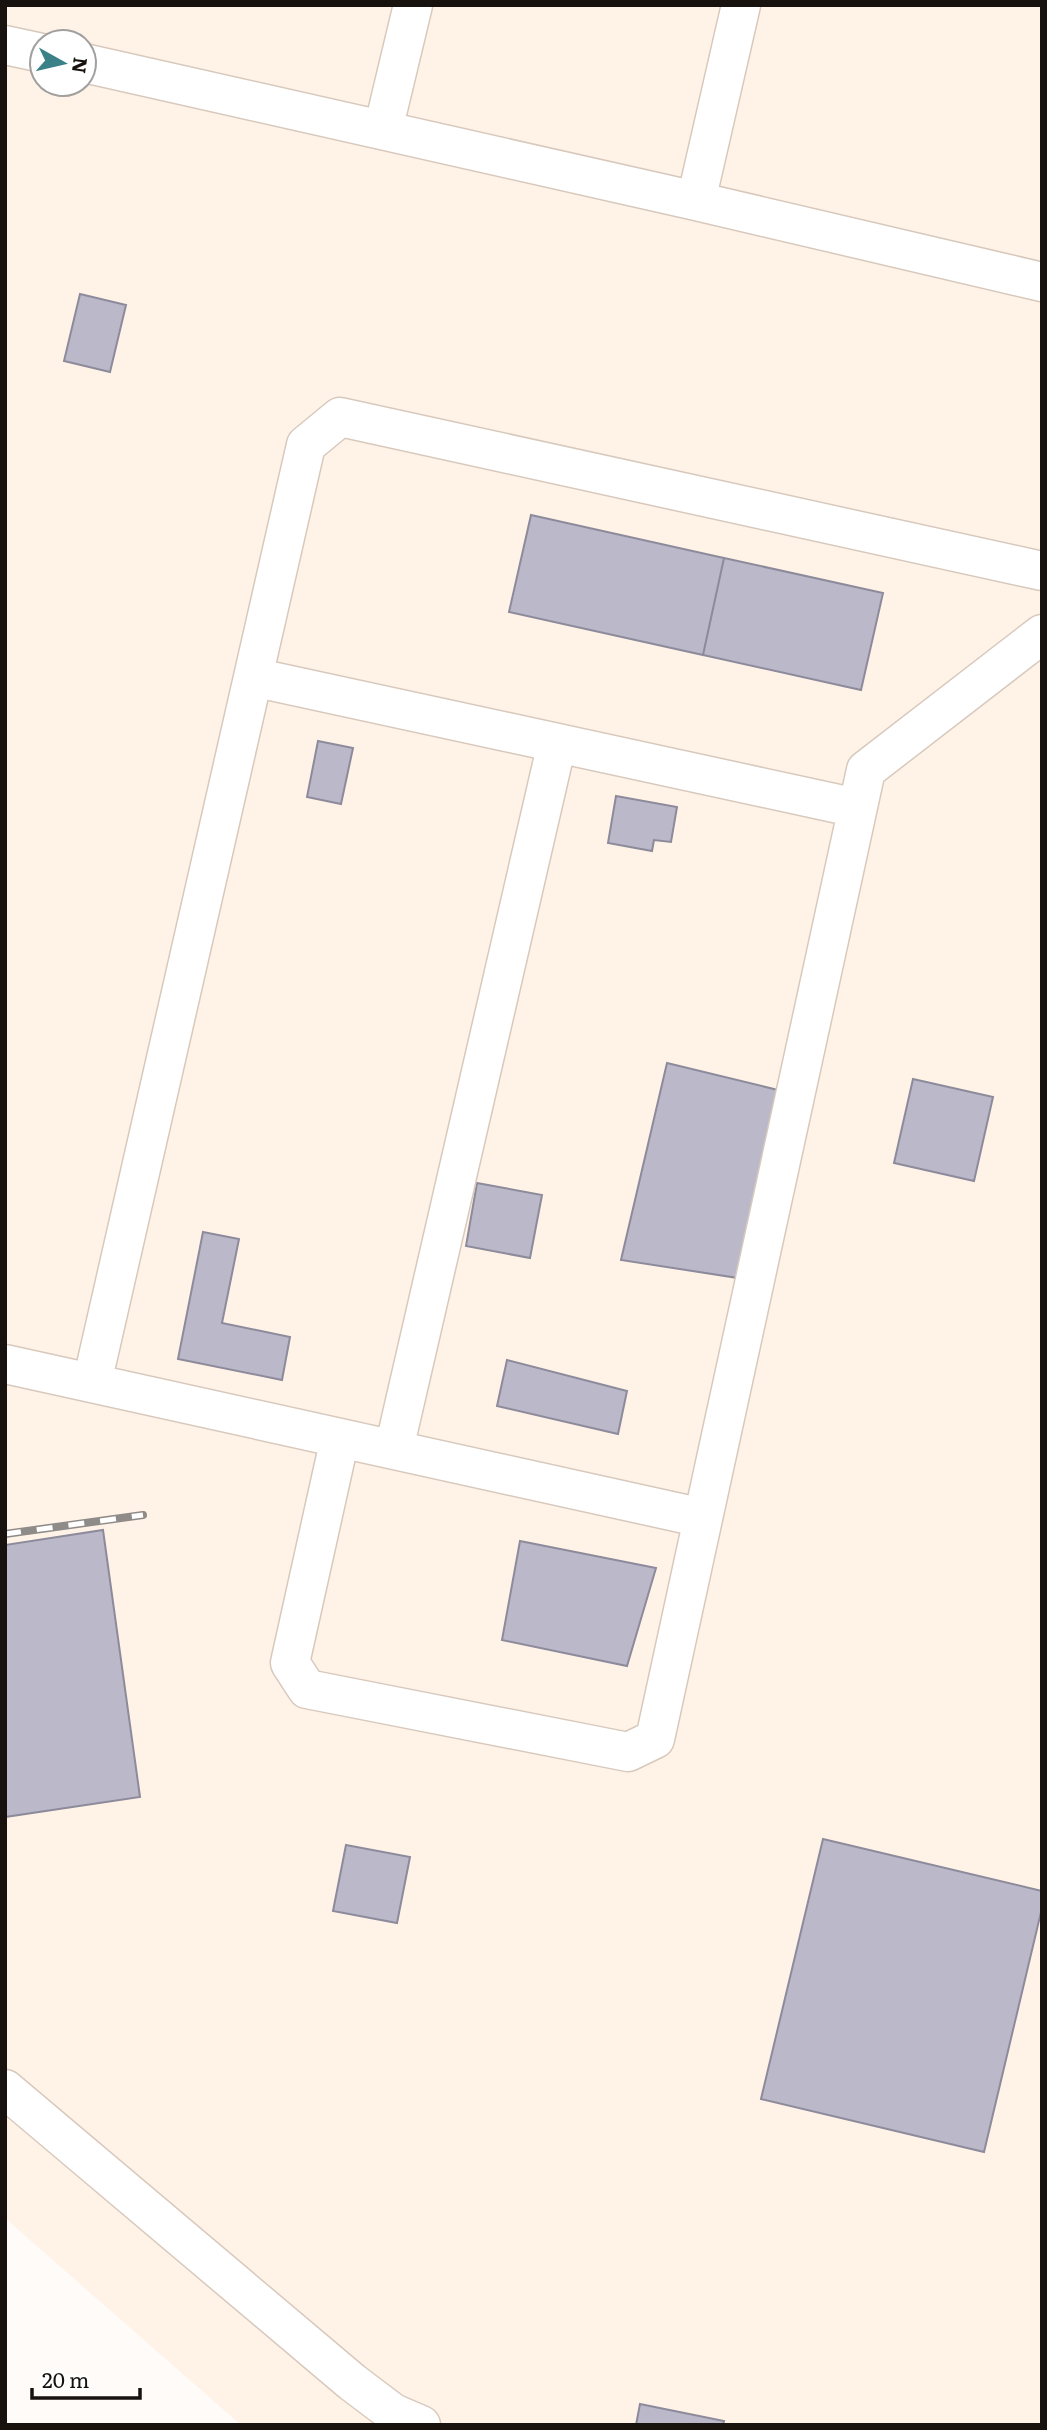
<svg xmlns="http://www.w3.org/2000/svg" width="1047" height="2430" font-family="Literata,serif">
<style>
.built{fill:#fff2e7;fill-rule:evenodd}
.building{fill:#bab8c9;stroke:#8d8b9b;stroke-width:2}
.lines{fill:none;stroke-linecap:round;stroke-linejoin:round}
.minor-casing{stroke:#d8c9bd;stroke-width:41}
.minor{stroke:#fff;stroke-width:38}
.rail-casing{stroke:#8f8b88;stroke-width:8}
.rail{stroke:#fff;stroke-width:5;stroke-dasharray:16;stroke-linecap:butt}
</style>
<rect width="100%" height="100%" fill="#fefbf8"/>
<path class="built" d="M5 5H1042V2425H241L5 2218ZM42 42H84V84H42Z"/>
<path class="building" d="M80 294 126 305 110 372 64 361Z
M531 515 724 558 703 655 509 612Z
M724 558 883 593 861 690 703 655Z
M318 741 353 748 341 804 307 797Z
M616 796 677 807 671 842 654 840 652 851 608 843Z
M667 1063 778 1090 738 1278 621 1260Z
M913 1079 993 1097 974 1181 894 1163Z
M477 1183 542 1195 530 1258 466 1246Z
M203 1232 239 1239 222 1323 290 1337 282 1380 178 1359Z
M507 1360 627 1391 618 1434 497 1406Z
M103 1530 140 1797 5 1817V1545Z
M520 1541 656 1568 627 1666 502 1640Z
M823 1839 1042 1891V1908L984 2152 761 2099Z
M346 1845 410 1857 397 1923 333 1911Z
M640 2404 724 2421 723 2425H636Z"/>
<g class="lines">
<g class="minor-casing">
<path id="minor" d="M5 45 42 53
M84 63 696 201 1042 282
M383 130 413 5
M696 201 741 5
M253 677 857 808
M5 1364 703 1518
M92 1383 306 445 340 417 1042 571
M340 1438 290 1663 307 1689 628 1752 655 1739 866 770 1042 634
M394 1449 557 743
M5 2089 352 2382 393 2413 421 2425"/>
</g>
<use href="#minor" class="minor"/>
<g class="rail-casing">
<path id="rail" d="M5 1534 143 1515"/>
</g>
<use href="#rail" class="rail"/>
</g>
<rect width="1047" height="2430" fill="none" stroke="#17120e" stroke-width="14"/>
<g transform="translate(63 63) rotate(98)"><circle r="33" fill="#ffffff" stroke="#a2a09f" stroke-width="2"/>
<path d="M0-5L12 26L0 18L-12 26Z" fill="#3a8287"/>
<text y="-10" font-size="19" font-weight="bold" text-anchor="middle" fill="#17120e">N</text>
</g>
<path d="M32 2388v10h108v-10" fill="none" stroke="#17120e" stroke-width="3.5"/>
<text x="42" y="2388" font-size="21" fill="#17120e" stroke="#ffffff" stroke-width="5" paint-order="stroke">20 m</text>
</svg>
